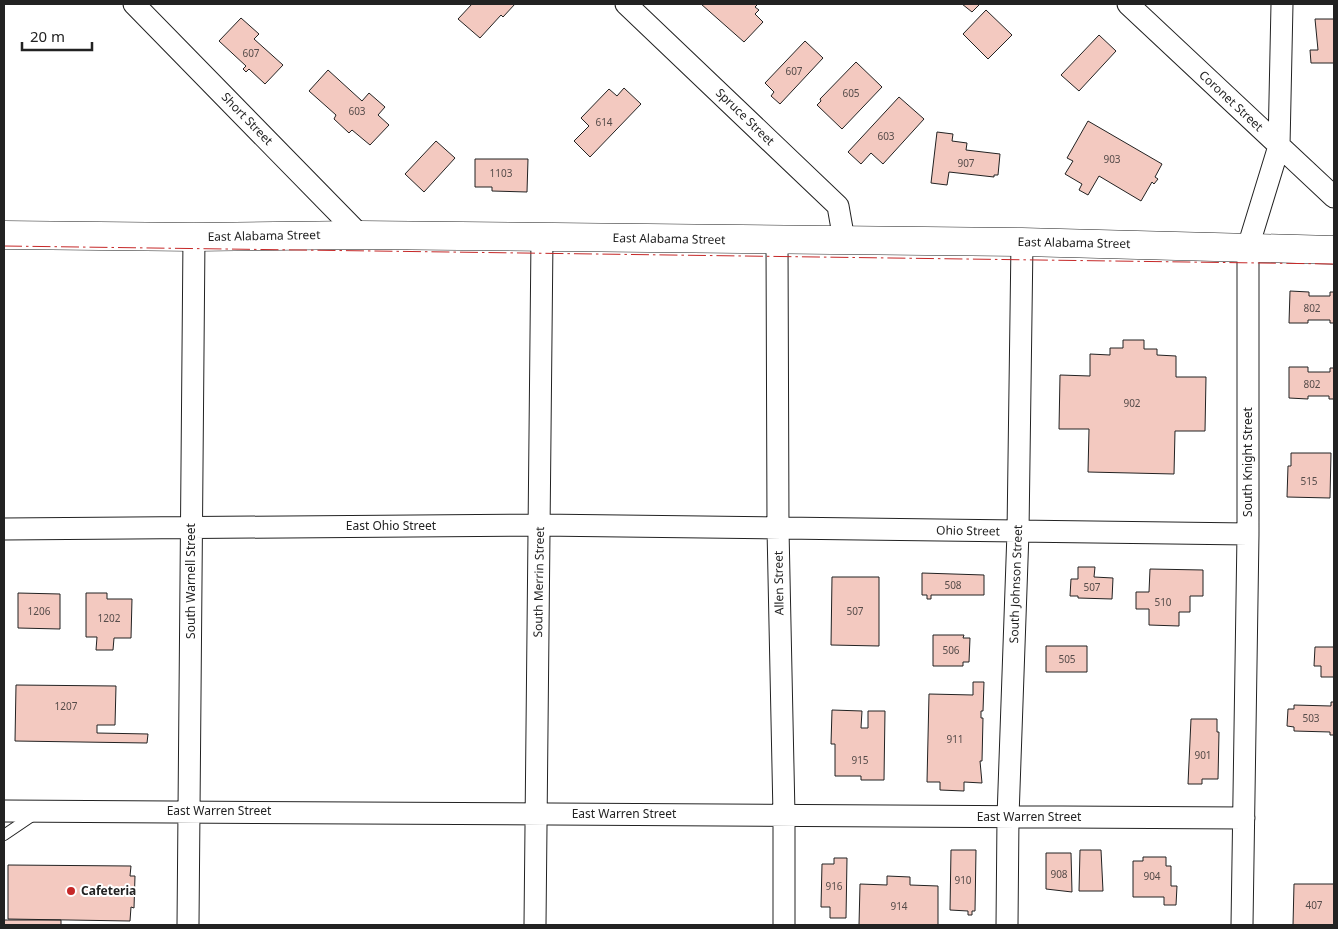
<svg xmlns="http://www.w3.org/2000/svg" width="1338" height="929" font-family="'Noto Sans',sans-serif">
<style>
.building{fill:#f3c9c0;stroke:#222}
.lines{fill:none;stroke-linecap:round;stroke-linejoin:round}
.lane-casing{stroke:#222;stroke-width:12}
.street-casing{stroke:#222;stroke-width:23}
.secondary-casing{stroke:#222;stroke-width:29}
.lane{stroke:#fff;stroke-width:10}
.street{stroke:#fff;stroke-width:21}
.secondary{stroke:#fff;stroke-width:28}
.power{stroke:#c62828;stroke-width:1;stroke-dasharray:18 4 2.5 4;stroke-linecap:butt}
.poi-dot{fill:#c62828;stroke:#fff;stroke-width:2}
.labels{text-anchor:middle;stroke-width:4;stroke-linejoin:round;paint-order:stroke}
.number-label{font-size:10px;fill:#564c4a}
.street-label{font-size:12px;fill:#222;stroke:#fff}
.poi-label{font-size:12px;font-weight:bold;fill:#222;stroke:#fff;text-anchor:start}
</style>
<rect width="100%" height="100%" fill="#fff"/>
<path class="building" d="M472 4H515L503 17 501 15 480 38 458 19Z
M701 4H758L755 7 759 10 755 14 763 22 744 42Z
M962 4H980L972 12Z
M986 10 1012 35 988 59 963 34Z
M241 18 259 34 254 39 283 65 265 84 249 69 246 72 243 69 246 66 219 41Z
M1315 19H1334V63H1311L1310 50H1318Z
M1099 35 1116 51 1079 91 1061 75Z
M805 41 823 58 780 104 771 96 774 92 765 83Z
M856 62 882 87 842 129 817 105 821 101 820 99Z
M328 70 362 101 369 93 385 107 378 115 389 125 370 145 352 130 349 133 334 119 336 115 309 91Z
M624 88 641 104 590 157 574 141 589 126 581 118 609 89 617 96Z
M899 97 924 119 883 164 871 153 861 164 848 152Z
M1088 121 1162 164 1155 177 1158 179 1154 184 1152 182 1141 201 1099 176 1088 195 1079 190 1082 184 1065 174 1073 161 1067 158Z
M937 132 953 134 952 141 967 143 966 150 1000 154 998 175H994V177L949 172 947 185 931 183Z
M436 141 455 158 424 192 405 174Z
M475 159H528L527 192 492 191V187H475Z
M1290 291 1309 292V296H1330V292H1334V323H1330V320H1308V323H1289Z
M1123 340H1144V349H1157V355L1176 356V377H1206L1205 431H1175L1174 474 1088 472 1089 429H1059L1060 375 1090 376V354L1110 355V348H1123Z
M1289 367H1308V372H1330V368H1334V399H1329V396H1308V399L1289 398Z
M1291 453H1331L1330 498 1287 497 1288 466H1291Z
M1078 567H1095L1094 577 1113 578 1112 599 1078 598V596H1070L1071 579H1078Z
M1150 569 1203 570V596H1190V612H1179V626L1149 625V609H1136V592H1149Z
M922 573 984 575V595H931V599H927V595H922Z
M832 577H879V646L831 645Z
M18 593 60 594V629L18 628Z
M86 593H107V599H132L131 638H114L113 650H96L97 637H86Z
M933 635H964L963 638H970L969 662H963V666H933Z
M1046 646H1087V672H1046Z
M1315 647H1334V677H1321V666H1314Z
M973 682H984L983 711H981V718H983L982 761H980L982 783 964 782V791L940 790V782H927L929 694 973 695Z
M16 685 116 686 115 725H97V733L148 734 147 743 15 741Z
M1331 702H1334V735H1330V732L1294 731V727L1287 726 1288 709H1294V705L1331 706Z
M832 710 862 711 861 728H868V711H885L884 780H861V776H835V744H831Z
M1191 719H1217V732H1219L1218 779H1202V784H1188Z
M951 850H976L975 911H972V915H968V911L950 910Z
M1080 850H1101L1103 891H1079Z
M1046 853H1071L1072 892 1046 889Z
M1143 857H1166V866H1171V886H1177L1176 905H1164V897H1133V861H1143Z
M834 858H847L846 918H830V907H821L822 864H834Z
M8 865 131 866 130 876H135L134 908 131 907 130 921 8 919Z
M887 876 910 877V885L938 886V925H859L860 884 887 885Z
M1294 884H1334V925H1293Z
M4 920H61V925H4Z"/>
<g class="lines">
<g class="lane-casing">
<path id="lane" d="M4 835 35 814"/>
</g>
<g class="street-casing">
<path id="street" d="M134 4 360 235
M626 4 838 206 844 240
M1128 4 1334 197
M777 241 778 529 784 815V925
M4 529 540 525 1248 534
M4 811 1244 818
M188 925 194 237
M535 925 542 238
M1007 925 1008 817 1018 532 1022 242
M1242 925 1248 534V247L1279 146 1282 4"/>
</g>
<g class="secondary-casing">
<path id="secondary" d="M4 235 194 237 360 235 1022 242 1334 250"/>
</g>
<use href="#lane" class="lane"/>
<use href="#street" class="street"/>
<use href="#secondary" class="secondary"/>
<path class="power" d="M4 246 1334 264"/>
</g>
<circle class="poi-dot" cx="71" cy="891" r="5"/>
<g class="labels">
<g class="number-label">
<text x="251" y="57">607</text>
<text x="794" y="75">607</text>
<text x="851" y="97">605</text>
<text x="357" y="115">603</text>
<text x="604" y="126">614</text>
<text x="886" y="140">603</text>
<text x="1112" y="163">903</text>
<text x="966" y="167">907</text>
<text x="501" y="177">1103</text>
<text x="1312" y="312">802</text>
<text x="1312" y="388">802</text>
<text x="1132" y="407">902</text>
<text x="1309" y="485">515</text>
<text x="953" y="589">508</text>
<text x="1092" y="591">507</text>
<text x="1163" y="606">510</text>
<text x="39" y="615">1206</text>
<text x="855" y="615">507</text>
<text x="109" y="622">1202</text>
<text x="951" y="654">506</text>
<text x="1067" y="663">505</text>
<text x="66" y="710">1207</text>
<text x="1311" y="722">503</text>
<text x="955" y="743">911</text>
<text x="1203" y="759">901</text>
<text x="860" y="764">915</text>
<text x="1059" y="878">908</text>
<text x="1152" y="880">904</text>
<text x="963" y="884">910</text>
<text x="834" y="890">916</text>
<text x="1314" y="909">407</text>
<text x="899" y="910">914</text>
</g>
<g class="street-label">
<text transform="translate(1231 101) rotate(43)" y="4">Coronet Street</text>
<text transform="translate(745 117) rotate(44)" y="4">Spruce Street</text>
<text transform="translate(247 119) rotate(46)" y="4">Short Street</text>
<text transform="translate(264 236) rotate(-1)" y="4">East Alabama Street</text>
<text transform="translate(669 239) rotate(1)" y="4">East Alabama Street</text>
<text transform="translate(1074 243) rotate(1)" y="4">East Alabama Street</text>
<text transform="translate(1248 462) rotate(-90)" y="4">South Knight Street</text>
<text x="391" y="530">East Ohio Street</text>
<text transform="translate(968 531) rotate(1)" y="4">Ohio Street</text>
<text transform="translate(191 581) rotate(-90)" y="4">South Warnell Street</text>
<text transform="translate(539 582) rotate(-89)" y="4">South Merrin Street</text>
<text transform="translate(779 583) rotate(-91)" y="4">Allen Street</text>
<text transform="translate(1016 584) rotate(-88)" y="4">South Johnson Street</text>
<text x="219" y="815">East Warren Street</text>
<text x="624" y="818">East Warren Street</text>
<text x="1029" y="821">East Warren Street</text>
</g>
<g class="poi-label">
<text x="81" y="895">Cafeteria</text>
</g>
</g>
<rect width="1338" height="929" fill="none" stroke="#222222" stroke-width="10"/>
<path d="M22 42v8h70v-8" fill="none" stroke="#222222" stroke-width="2.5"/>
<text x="30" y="42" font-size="15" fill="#222222" stroke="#ffffff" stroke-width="4" paint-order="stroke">20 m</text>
</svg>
